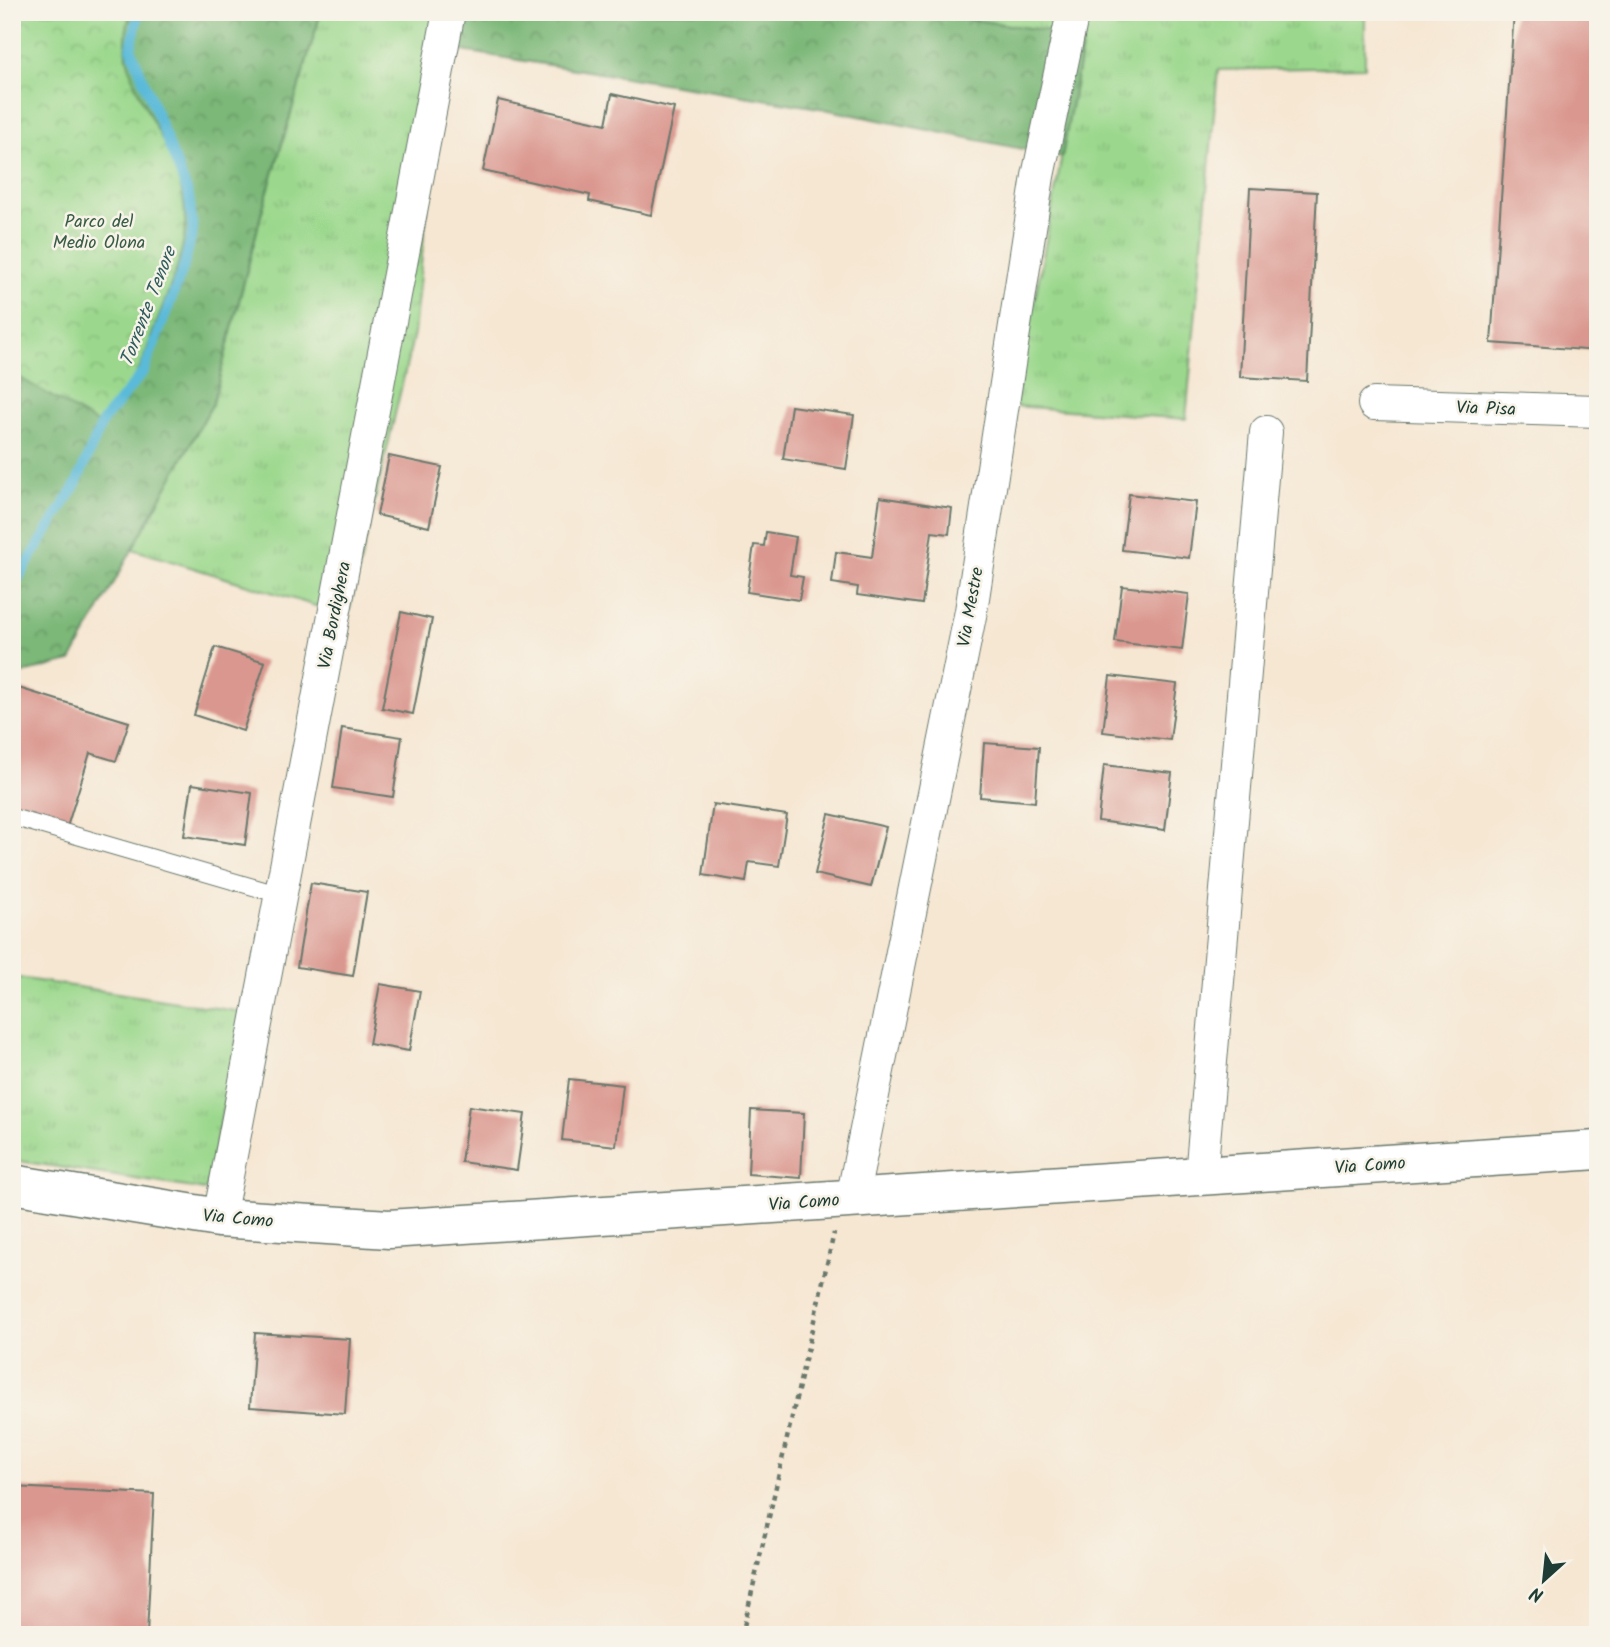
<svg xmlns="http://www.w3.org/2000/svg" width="1610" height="1647" font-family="Kalam,sans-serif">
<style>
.grass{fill:url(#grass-tufts);stroke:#5d8a60;stroke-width:2}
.forest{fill:url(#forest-crowns);stroke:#4e7a56;stroke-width:2}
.park{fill:url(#park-crowns);stroke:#5d8a60;stroke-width:2}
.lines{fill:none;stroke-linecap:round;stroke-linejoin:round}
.stream{stroke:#5abad9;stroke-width:10}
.building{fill:#da978f}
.service-casing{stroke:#6a786c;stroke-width:18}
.minor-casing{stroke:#6a786c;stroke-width:34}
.secondary-casing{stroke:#6a786c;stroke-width:41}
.path{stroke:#6a786c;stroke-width:4.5;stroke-dasharray:5 5;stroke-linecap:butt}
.service{stroke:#fff;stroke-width:16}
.minor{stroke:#fff;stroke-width:32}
.secondary{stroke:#fff;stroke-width:38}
.labels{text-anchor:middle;stroke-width:5;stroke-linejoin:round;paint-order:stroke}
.park-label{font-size:18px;fill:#385c46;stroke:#f7f3e8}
.street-label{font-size:18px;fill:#1f3d34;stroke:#f7f3e8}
.water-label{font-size:19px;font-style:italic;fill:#2e5c5d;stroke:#f7f3e8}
</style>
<defs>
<pattern id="grass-tufts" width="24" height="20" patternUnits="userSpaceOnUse" patternTransform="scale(1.75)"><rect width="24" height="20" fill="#9bd88d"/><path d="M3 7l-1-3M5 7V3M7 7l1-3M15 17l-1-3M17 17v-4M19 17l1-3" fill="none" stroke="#85ba7a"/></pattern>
<pattern id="forest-crowns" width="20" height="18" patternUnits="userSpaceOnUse" patternTransform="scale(1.75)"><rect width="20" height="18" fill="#7cb878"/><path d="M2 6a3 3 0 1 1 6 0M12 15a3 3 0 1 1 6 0" fill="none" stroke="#659763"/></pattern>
<pattern id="park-crowns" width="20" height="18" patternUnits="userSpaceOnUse" patternTransform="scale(1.75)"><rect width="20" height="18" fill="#9bd88d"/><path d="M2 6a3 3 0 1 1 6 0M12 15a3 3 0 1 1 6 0" fill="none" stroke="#85ba7a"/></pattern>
</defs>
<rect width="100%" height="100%" fill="#f7f3e8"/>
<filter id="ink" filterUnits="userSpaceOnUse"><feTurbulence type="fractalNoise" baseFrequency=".0143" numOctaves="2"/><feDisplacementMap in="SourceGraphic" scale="14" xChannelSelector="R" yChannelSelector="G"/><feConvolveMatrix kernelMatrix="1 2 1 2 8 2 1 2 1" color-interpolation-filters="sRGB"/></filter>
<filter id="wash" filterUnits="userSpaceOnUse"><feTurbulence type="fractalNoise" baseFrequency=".00686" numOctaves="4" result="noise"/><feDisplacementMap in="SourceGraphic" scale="28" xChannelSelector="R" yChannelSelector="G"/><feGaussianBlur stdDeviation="1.57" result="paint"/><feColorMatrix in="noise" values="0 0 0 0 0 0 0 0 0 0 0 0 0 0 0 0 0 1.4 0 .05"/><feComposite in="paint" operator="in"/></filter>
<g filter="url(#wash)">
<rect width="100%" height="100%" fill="#f6e7d3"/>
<path class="grass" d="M321 12H447L414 333 348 616 132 549 213 403 262 211Z
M920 12H1365V67L1218 70 1186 419 1015 406 1084 37Z
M12 977 243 1012 206 1190 12 1160Z"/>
<path class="forest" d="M67 12H321L262 211 213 403 71 661 12 676V420L23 373Z
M447 12H920L1084 36 1062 157 819 108 449 49Z"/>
<path class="park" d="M12 12H131C112 65 150 110 170 156 200 224 180 260 156 324 149 339 146 359 137 373 127 391 110 407 97 423L12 373Z"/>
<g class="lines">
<path class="stream" d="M12 589 76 484 103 421 144 371 183 269 193 230 189 196 131 48 139 12"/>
</g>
<g id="blocks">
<path class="building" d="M1514 12H1598V351L1491 343Z
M612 94 674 108 651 215 589 201 590 195 483 171 498 100 606 124Z
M1250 188 1317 192 1307 381 1240 377Z
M791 406 854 415 846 469 783 459Z
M389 456 442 467 429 527 377 515Z
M1129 494 1196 502 1189 558 1122 550Z
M880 497 952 508 949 534 932 532 922 604 857 595 858 587 832 583 836 552 872 557Z
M766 532 796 537 790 575 803 577 799 600 747 592 754 545 764 546Z
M1122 586 1189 594 1182 650 1115 642Z
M401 612 432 619 413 714 382 708Z
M215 647 265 662 243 731 194 715Z
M1110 676 1177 684 1170 740 1103 732Z
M12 686 129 722 116 761 90 753 67 827 12 810Z
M342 728 402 737 393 797 333 788Z
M984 743 1039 747 1035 802 980 797Z
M1104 765 1172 773 1165 830 1098 821Z
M192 784 252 793 245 845 184 836Z
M713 804 787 815 779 866 749 862 746 882 703 875Z
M829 814 886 827 871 887 815 874Z
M311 883 367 892 353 976 297 967Z
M380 984 420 991 409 1051 369 1044Z
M569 1079 623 1085 616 1146 562 1140Z
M469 1106 525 1114 517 1170 461 1162Z
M751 1110 804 1113 801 1178 748 1174Z
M255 1333 350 1339 345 1414 250 1407Z
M12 1487 154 1494 147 1635H12Z"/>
</g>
</g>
<g filter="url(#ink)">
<use href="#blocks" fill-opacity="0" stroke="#6a786c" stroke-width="2"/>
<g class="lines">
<g class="service-casing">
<path id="service" d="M12 817 281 895"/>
</g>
<g class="minor-casing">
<path id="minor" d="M1374 404 1598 411
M1201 1176 1266 432
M852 1199 971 611 1038 176 1073 12
M219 1218 449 12"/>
</g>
<g class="secondary-casing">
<path id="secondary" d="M12 1184 219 1218 389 1229 1598 1150"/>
</g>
<path class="path" d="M742 1635 834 1233"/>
<use href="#service" class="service"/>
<use href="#minor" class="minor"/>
<use href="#secondary" class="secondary"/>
</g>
</g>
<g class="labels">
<g class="park-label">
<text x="99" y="227">Parco del<tspan x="99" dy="21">Medio Olona</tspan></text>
</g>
<g class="street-label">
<text transform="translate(1486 408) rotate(2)" y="6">Via Pisa</text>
<text transform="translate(970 607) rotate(-80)" y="6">Via Mestre</text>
<text transform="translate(334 615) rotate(-79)" y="6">Via Bordighera</text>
<text transform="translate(1370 1165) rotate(-4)" y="6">Via Como</text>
<text transform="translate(804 1202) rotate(-4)" y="6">Via Como</text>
<text transform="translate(238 1218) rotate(5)" y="6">Via Como</text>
</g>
<g class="water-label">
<text transform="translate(147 306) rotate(-69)" y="7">Torrente Tenore</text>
</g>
</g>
<rect width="1610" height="1647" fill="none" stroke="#f7f3e8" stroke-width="42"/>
<g transform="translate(1544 1580) rotate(207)" stroke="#f7f3e8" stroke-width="5" paint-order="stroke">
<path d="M0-5L12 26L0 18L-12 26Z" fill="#1f3d34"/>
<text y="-10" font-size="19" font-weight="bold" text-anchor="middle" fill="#1f3d34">N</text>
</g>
</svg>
